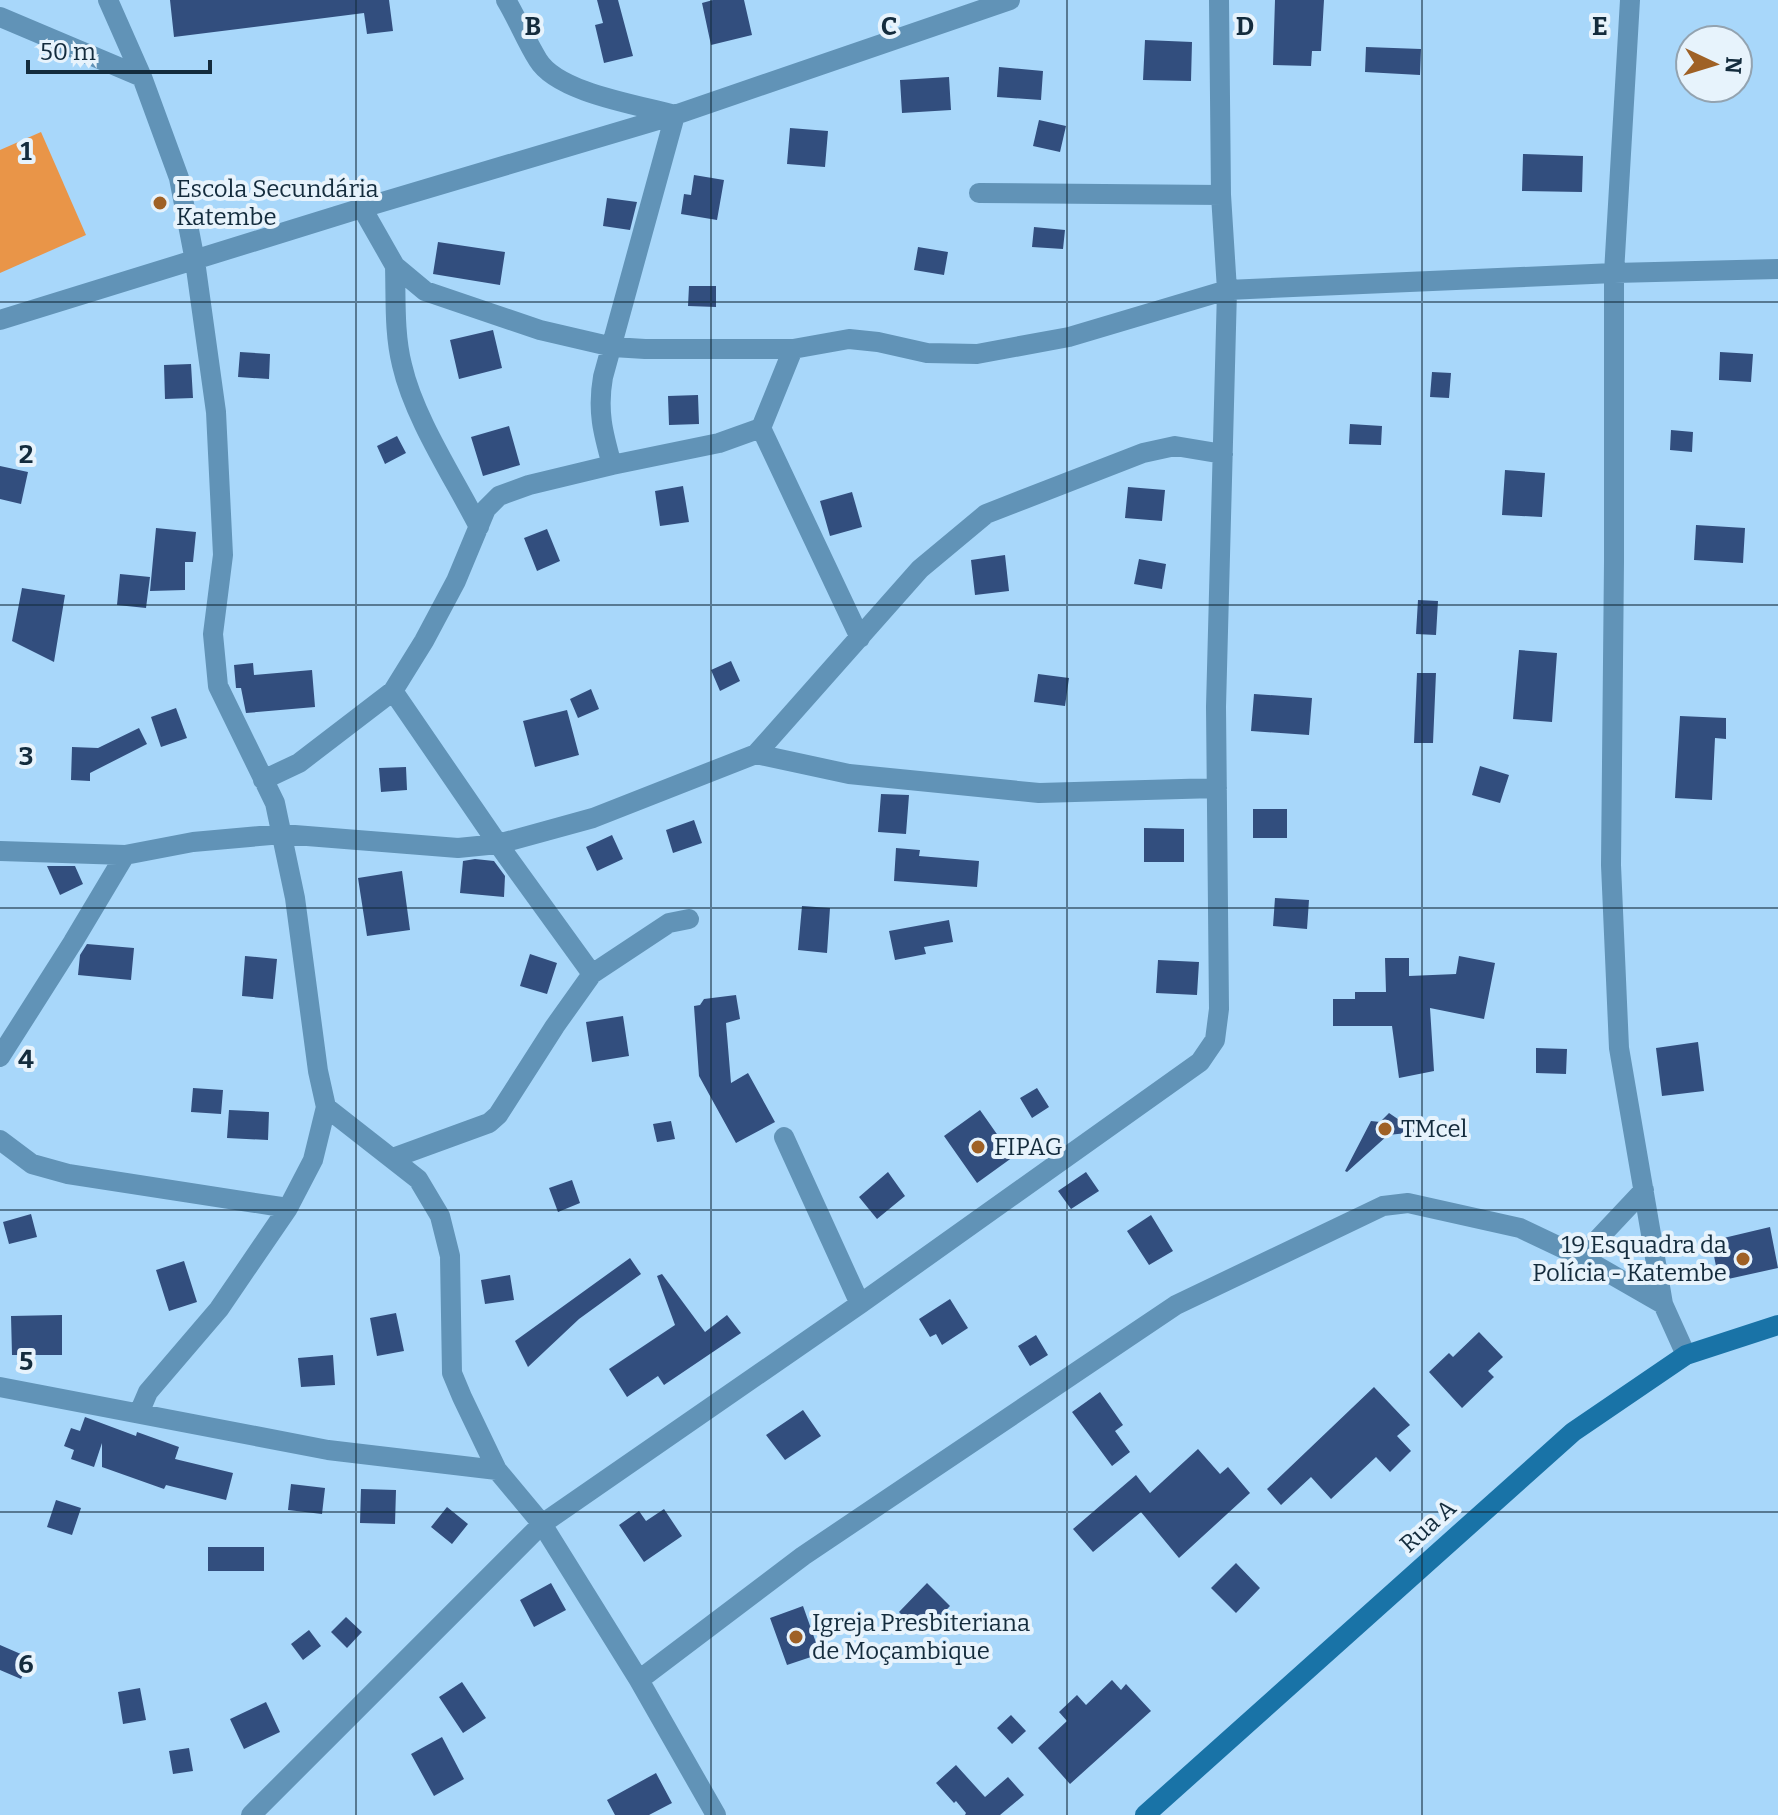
<svg xmlns="http://www.w3.org/2000/svg" width="1778" height="1815" font-family="Bitter,serif">
<style>
.grass{fill:#e99548}
.building{fill:#324e7e}
.lines{fill:none;stroke-linecap:round;stroke-linejoin:round}
.street{stroke:#6193b7;stroke-width:20}
.secondary{stroke:#1973a7;stroke-width:20}
.grid{fill:none;stroke:#142c3d;stroke-width:2;stroke-opacity:0.55}
.poi-dot{fill:#9f6126;stroke:#e7f3fc;stroke-width:3}
.labels{text-anchor:middle;stroke-width:8;stroke-linejoin:round;paint-order:stroke}
.poi-label{font-size:24px;fill:#142c3d;stroke:#e7f3fc;text-anchor:start}
.street-label{font-size:24px;fill:#142c3d;stroke:#e7f3fc}
.grid-label{font-size:26px;text-anchor:middle;font-weight:bold;fill:#142c3d;stroke:#e7f3fc;stroke-width:8;stroke-linejoin:round;paint-order:stroke}
</style>
<rect width="100%" height="100%" fill="#a8d7fa"/>
<path class="grass" d="M41 132 86 235 0 273V150Z"/>
<path class="building" d="M170 0H389L393 31 367 34 364 13 174 37Z
M597 0H618L633 56 604 63 595 25 603 23Z
M713 0H744L752 35 711 45 702 3Z
M1275 0H1324L1321 51H1312L1311 66 1273 65Z
M1145 40 1192 42 1191 81 1143 80Z
M1366 47 1421 49 1420 75 1365 72Z
M999 67 1043 71 1041 100 997 97Z
M949 77 951 110 902 113 900 80Z
M1039 120 1066 126 1060 152 1033 146Z
M790 128 828 131 825 167 787 164Z
M1523 154 1583 156 1582 192 1522 191Z
M694 175 724 180 717 220 681 214 684 194 691 195Z
M607 198 637 202 630 230 603 226Z
M1034 227 1065 230 1063 249 1032 247Z
M438 242 505 252 500 285 433 274Z
M918 247 948 252 944 275 914 270Z
M689 286H716V307L688 306Z
M493 330 502 368 459 379 450 340Z
M240 352 270 354 269 379 238 377Z
M1720 352 1753 354 1751 382 1719 380Z
M191 364 193 398 165 399 164 365Z
M1432 372 1451 373 1449 398 1430 397Z
M698 395 699 424 669 425 668 396Z
M1350 424 1382 426 1381 445 1349 444Z
M509 426 520 465 483 476 471 437Z
M1671 430 1693 432 1692 452 1670 450Z
M397 436 406 453 385 464 377 446Z
M0 466 28 472 21 504 0 499Z
M1505 470 1545 473 1542 517 1502 515Z
M683 486 689 522 660 526 655 491Z
M1128 487 1165 490 1162 521 1125 518Z
M852 492 862 527 830 536 820 501Z
M1696 525 1745 528 1743 563 1694 560Z
M156 528 196 532 193 562H185V590L150 591Z
M547 529 560 561 537 571 524 538Z
M1005 555 1009 591 975 595 971 560Z
M1139 559 1166 564 1162 589 1134 584Z
M120 574 150 577 146 608 117 605Z
M22 588 65 595 54 662 12 641Z
M1418 600 1438 601 1436 635 1416 634Z
M1519 650 1557 653 1552 722 1513 719Z
M731 661 740 681 720 691 711 670Z
M253 663 254 675 312 670 315 707 246 713 241 688H236L234 665Z
M1417 673H1436L1433 743H1414Z
M1038 674 1069 678 1065 706 1034 702Z
M591 689 599 709 578 718 570 699Z
M1254 694 1312 698 1309 735 1251 731Z
M176 708 187 738 161 747 151 717Z
M567 710 579 755 535 767 523 721Z
M1680 716 1726 718V739L1715 738 1712 800 1675 798Z
M139 728 147 744 90 773V781L71 780 72 747 98 748Z
M1480 766 1509 775 1500 803 1472 795Z
M406 767 407 790 381 792 379 768Z
M881 794 909 795 906 834 878 832Z
M1253 809H1287V838H1253Z
M694 820 702 843 673 853 666 830Z
M1144 828 1184 829V862H1144Z
M612 835 623 859 597 871 586 847Z
M896 848 920 850 919 856 979 861 977 887 894 881Z
M475 859 494 861 505 876 504 897 460 893 463 861Z
M47 866H75L83 884 60 895Z
M402 871 410 930 367 936 358 878Z
M1275 898 1309 900 1307 929 1273 926Z
M802 906 830 908 827 953 798 950Z
M949 920 953 942 924 947 926 954 895 960 889 931Z
M87 944 134 948 131 980 78 975 80 955Z
M530 954 557 963 547 994 520 986Z
M245 956 277 959 273 999 242 996Z
M1459 956 1495 963 1484 1019 1430 1008 1434 1071 1399 1078 1392 1026H1333V999H1355V992H1386L1385 958H1409V976L1456 974Z
M1158 960 1199 962 1197 995 1156 993Z
M736 995 740 1019 726 1023 731 1083 748 1073 775 1122 736 1143 699 1076 694 1006 700 1005 704 999Z
M623 1016 629 1056 592 1062 586 1022Z
M1698 1042 1704 1091 1662 1096 1656 1048Z
M1536 1048 1567 1049 1566 1074 1536 1073Z
M193 1088 223 1090 221 1114 191 1112Z
M1037 1088 1049 1107 1032 1118 1020 1098Z
M229 1110 269 1112 268 1140 227 1138Z
M980 1110 1013 1157 977 1183 944 1136Z
M1389 1113 1417 1132 1388 1135 1347 1172 1345 1171 1371 1121 1380 1122Z
M671 1121 675 1139 657 1142 653 1124Z
M888 1172 905 1196 877 1219 859 1197Z
M1086 1172 1099 1191 1071 1209 1058 1191Z
M572 1180 580 1203 558 1212 549 1188Z
M31 1214 37 1237 9 1244 3 1222Z
M1151 1215 1173 1251 1149 1265 1127 1231Z
M1770 1227 1778 1268 1719 1281 1711 1241Z
M630 1258 641 1274 579 1319 528 1367 515 1341Z
M184 1261 197 1302 169 1311 156 1270Z
M662 1274 705 1332 727 1315 741 1333 664 1385 658 1376 627 1397 609 1369 675 1325 657 1276Z
M510 1275 514 1300 485 1304 481 1280Z
M950 1299 968 1328 942 1345 936 1334 930 1337 919 1319Z
M396 1313 404 1351 377 1356 370 1318Z
M62 1315V1355H12L11 1316Z
M1479 1332 1503 1357 1488 1371 1494 1377 1462 1408 1429 1372 1449 1353 1453 1357Z
M1036 1335 1048 1355 1030 1366 1018 1346Z
M333 1355 335 1385 301 1387 298 1358Z
M1374 1387 1410 1425 1397 1436 1411 1451 1390 1472 1376 1457 1331 1499 1311 1477 1281 1505 1267 1489Z
M1100 1392 1123 1425 1115 1431 1130 1452 1112 1466 1072 1412Z
M803 1410 821 1436 785 1460 766 1435Z
M85 1417 136 1436 137 1432 179 1447 175 1459 233 1473 226 1500 166 1485 164 1489 102 1467V1443L94 1467 71 1459 74 1450 64 1446 71 1428 80 1431Z
M1198 1449 1220 1474 1228 1467 1250 1493 1179 1558 1141 1512 1093 1552 1073 1529 1136 1475 1150 1493Z
M291 1484 325 1488 322 1514 288 1510Z
M361 1489 396 1490 395 1524 360 1523Z
M56 1500 81 1508 72 1535 47 1527Z
M447 1507 468 1524 452 1544 431 1527Z
M664 1509 682 1536 644 1562 619 1525 639 1511 646 1521Z
M208 1547H264V1571H208Z
M1236 1563 1260 1588 1236 1613 1211 1588Z
M551 1583 566 1610 534 1627 520 1600Z
M927 1583 950 1606 922 1635 899 1612Z
M803 1606 820 1654 787 1665 770 1618Z
M346 1617 362 1632 347 1648 331 1632Z
M309 1630 321 1646 303 1660 291 1644Z
M0 1645 30 1658 21 1679 0 1670Z
M1112 1680 1121 1690 1126 1684 1151 1711 1070 1784 1038 1748 1067 1721 1059 1712 1077 1695 1086 1705Z
M462 1682 486 1718 463 1733 439 1697Z
M140 1688 146 1720 123 1724 118 1692Z
M266 1702 280 1732 244 1749 230 1719Z
M1011 1715 1026 1731 1012 1744 997 1728Z
M442 1737 464 1779 434 1796 411 1754Z
M189 1748 193 1771 173 1774 169 1751Z
M956 1765 985 1797 1008 1777 1024 1795 1000 1815H965L966 1813 956 1801 954 1803 936 1783Z
M656 1773 672 1803 649 1815H615L607 1800Z"/>
<g class="lines">
<path class="street" d="M108 0 142 77 179 178 195 261 216 412 223 555 213 634 218 686 275 803 295 898 318 1071 326 1107 313 1160 288 1208 219 1309 148 1392 139 1413
M506 0C518 20 526 41 538 60 558 93 639 105 675 115L603 377C597 411 603 433 612 465
M1630 0 1614 273V561L1611 865 1619 1048 1663 1304 1686 1355
M0 17 142 77
M979 193 1221 195
M362 208 395 266 425 291 540 330 613 347 645 349H793L849 339 878 342 927 353 977 354 1069 337 1227 290 1614 273 1778 269
M395 266C396 299 394 333 402 365 414 418 454 478 479 527
M0 320 362 208 675 115 1010 0
M793 349 761 428 860 638
M393 691 498 844 592 974
M756 754 849 774 1039 793 1217 788
M263 780 299 763 393 691 424 641 456 581 486 509 499 496 529 485 612 465 719 443 761 428
M0 851 125 855 193 842 282 834 458 848 498 844 593 818 756 754 920 569 986 514 1143 453 1175 446 1223 454
M0 1057 73 942 125 855
M326 1107 418 1179 440 1216 450 1256 452 1373 462 1397 497 1470 542 1524 639 1680 716 1815
M784 1137 860 1304
M0 1140 32 1164 68 1174 288 1208
M393 1158 489 1123 498 1115 555 1026 592 974 669 923 689 919
M1581 1257 1644 1190
M0 1387 328 1450 497 1470
M639 1680 803 1556 1176 1305 1383 1206 1408 1203 1520 1228 1581 1257 1663 1304
M251 1815 542 1524 860 1304 1200 1062 1215 1040 1219 1009 1216 707 1227 290 1221 195 1219 0"/>
<path class="secondary" d="M1145 1815 1573 1432 1686 1355 1778 1325"/>
</g>
<path class="grid" d="M356 0V1815M711 0V1815M1067 0V1815M1422 0V1815M0 302H1778M0 605H1778M0 908H1778M0 1210H1778M0 1512H1778"/>
<g class="poi-dot">
<circle cx="160" cy="203" r="8"/>
<circle cx="1385" cy="1129" r="8"/>
<circle cx="978" cy="1147" r="8"/>
<circle cx="1743" cy="1259" r="8"/>
<circle cx="796" cy="1637" r="8"/>
</g>
<g class="labels">
<g class="poi-label">
<text x="176" y="197">Escola Secundária<tspan x="176" dy="28">Katembe</tspan></text>
<text x="1401" y="1137">TMcel</text>
<text x="994" y="1155">FIPAG</text>
<text x="1727" y="1253" text-anchor="end">19 Esquadra da<tspan x="1727" dy="28">Polícia - Katembe</tspan></text>
<text x="812" y="1631">Igreja Presbiteriana<tspan x="812" dy="28">de Moçambique</tspan></text>
</g>
<g class="street-label">
<text transform="translate(1428 1526) rotate(-42)" y="8">Rua A</text>
</g>
</g>
<g class="grid-label">
<text x="533" y="35">B</text>
<text x="889" y="35">C</text>
<text x="1245" y="35">D</text>
<text x="1600" y="35">E</text>
<text x="26" y="160">1</text>
<text x="26" y="463">2</text>
<text x="26" y="765">3</text>
<text x="26" y="1068">4</text>
<text x="26" y="1370">5</text>
<text x="26" y="1673">6</text>
</g>
<g transform="translate(1714 64) rotate(94)"><circle r="38" fill="#e7f3fc" stroke="#93a3b0" stroke-width="2"/>
<path d="M0-6L14 30L0 20L-14 30Z" fill="#9f6126"/>
<text y="-12" font-size="22" font-weight="bold" text-anchor="middle" fill="#142c3d">N</text>
</g>
<path d="M28 60v12h182v-12" fill="none" stroke="#142c3d" stroke-width="4"/>
<text x="40" y="60" font-size="24" fill="#142c3d" stroke="#e7f3fc" stroke-width="6" paint-order="stroke">50 m</text>
</svg>
